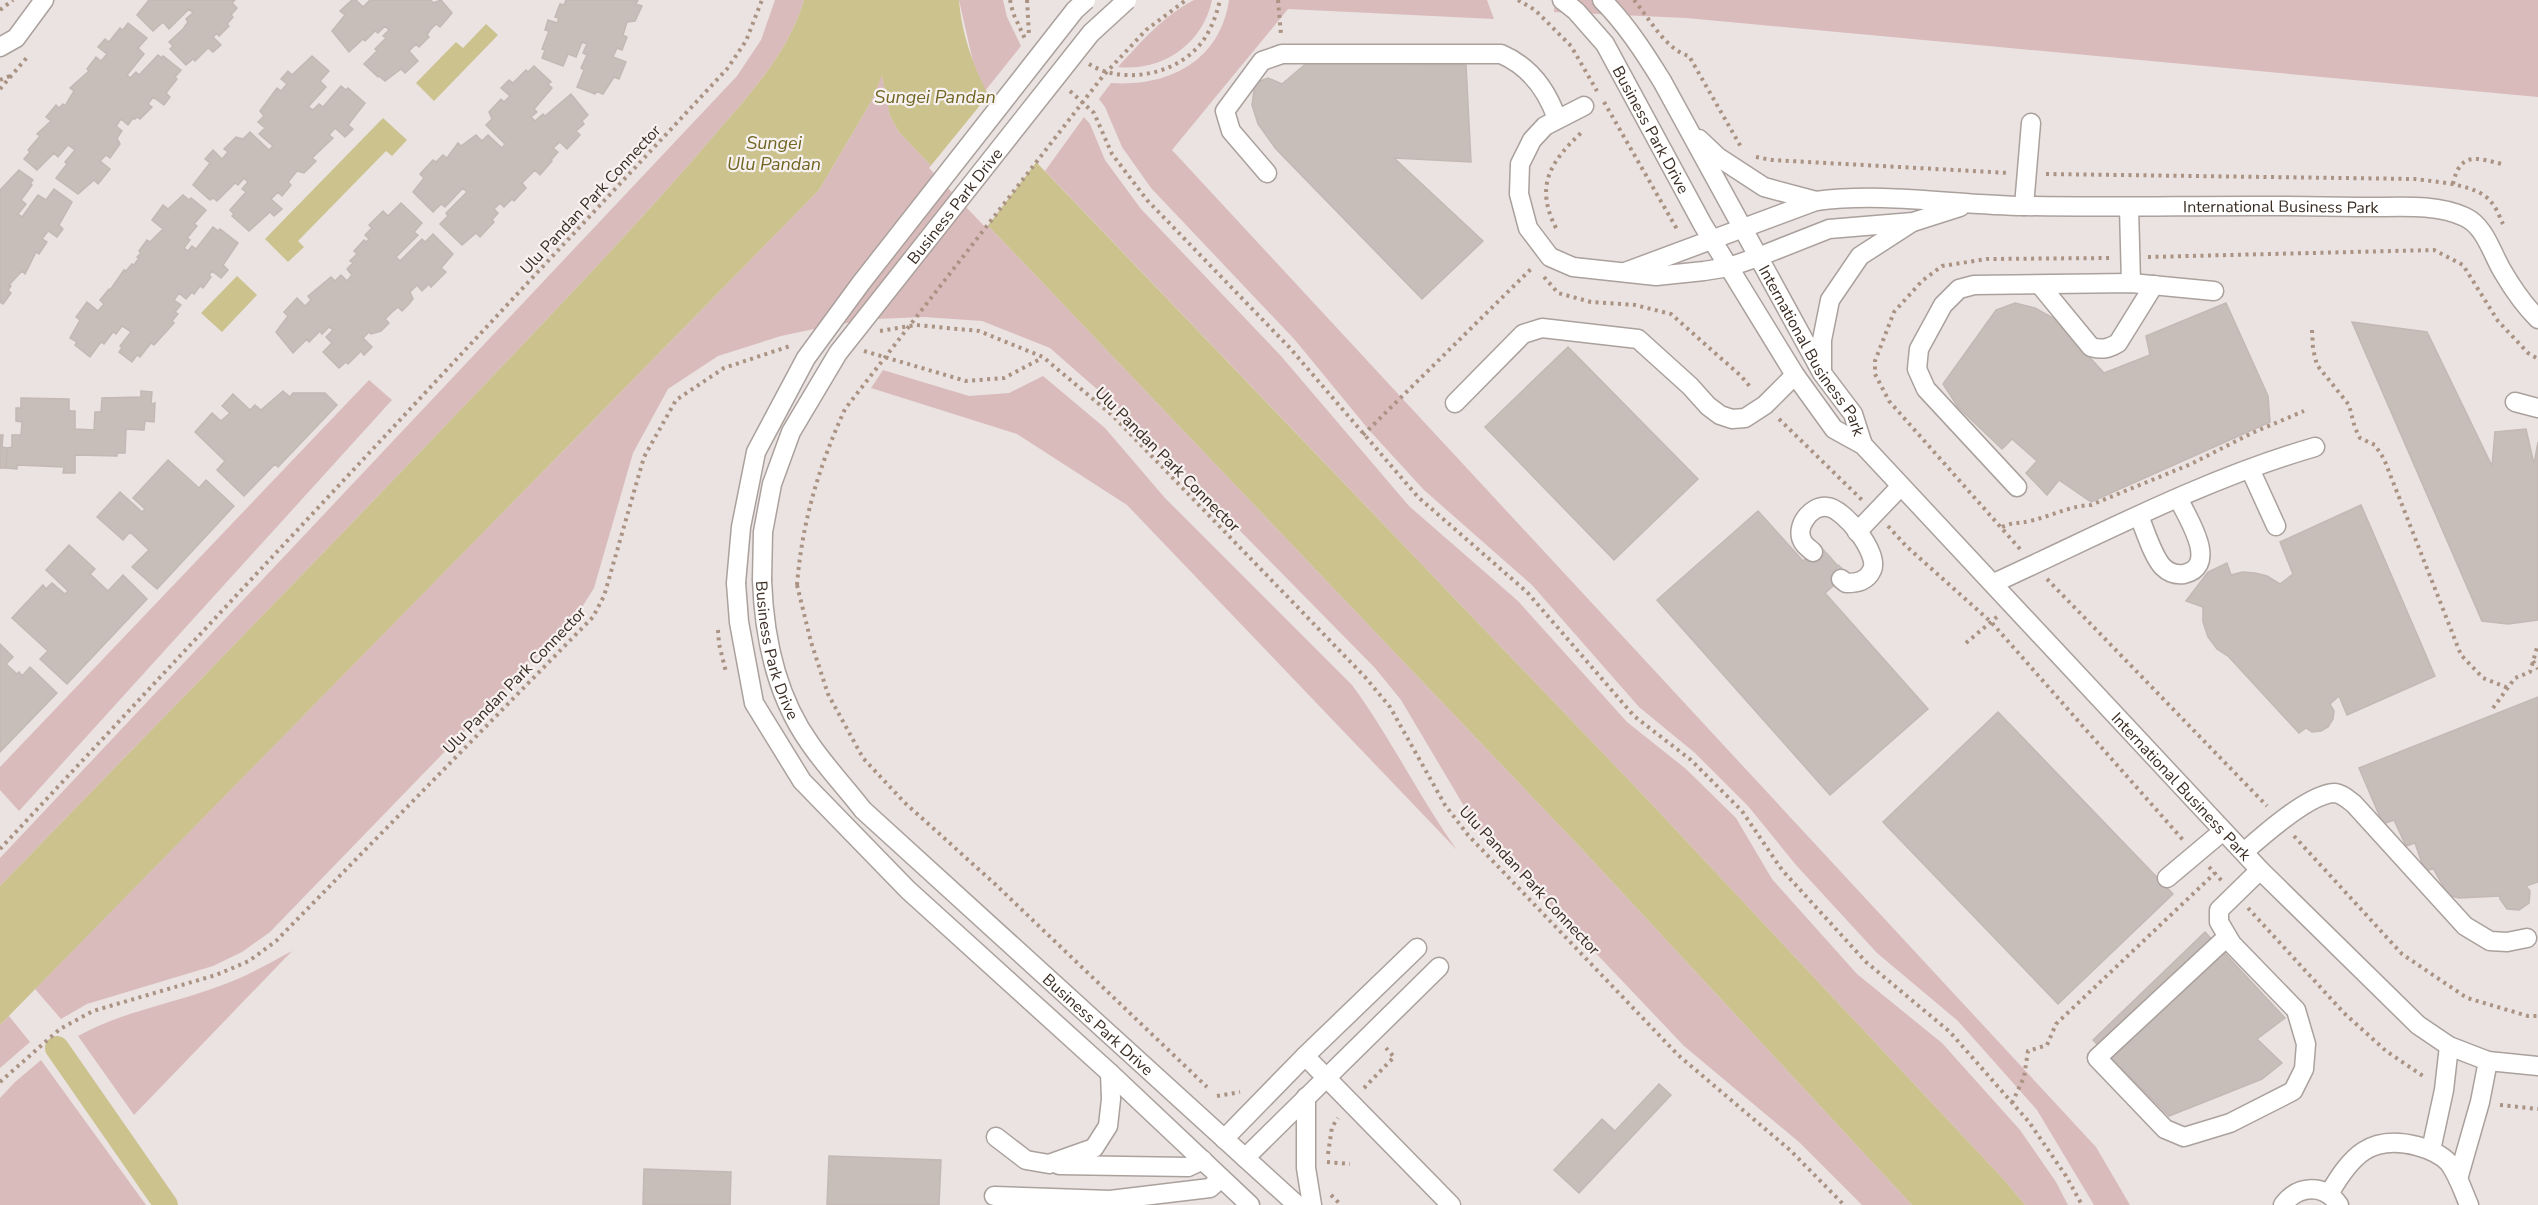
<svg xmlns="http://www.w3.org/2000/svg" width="2538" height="1205" font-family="'Nunito Sans',sans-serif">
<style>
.green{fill:#dabbbc}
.water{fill:#cbc28d}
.pier{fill:#eae3e1}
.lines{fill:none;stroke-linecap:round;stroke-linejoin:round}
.canal{stroke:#cbc28d;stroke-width:24}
.building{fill:#c7beb9;stroke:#c3b8b4;stroke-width:1.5}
.minor-tunnel{stroke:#c7bebb;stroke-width:18;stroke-dasharray:18 9;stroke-linecap:butt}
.minor-casing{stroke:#aaa19d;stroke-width:21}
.path{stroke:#ab9384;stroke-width:4;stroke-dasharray:3 4.5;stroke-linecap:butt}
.minor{stroke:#fff;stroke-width:18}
.minor-bridge-casing{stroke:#aaa19d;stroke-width:21;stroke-linecap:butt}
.path-bridge{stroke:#ab9384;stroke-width:4;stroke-dasharray:3 4.5;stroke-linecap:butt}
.minor-bridge{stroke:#fff;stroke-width:18}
.labels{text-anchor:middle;stroke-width:4.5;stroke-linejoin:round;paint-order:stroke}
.street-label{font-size:16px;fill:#392c23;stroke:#f7f2f1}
.water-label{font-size:18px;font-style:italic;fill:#706522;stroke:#f7f2f1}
</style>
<rect width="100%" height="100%" fill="#eae3e1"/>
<path class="green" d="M775 0H804C788 55 747 97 711 139 664 194 615 247 565 300 379 497 189 691 0 886V858L737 76 761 40Z
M959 0H1003L1007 17 1021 46 985 91 973 62Z
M1194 0H1212C1203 44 1162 72 1118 67 1141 42 1163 16 1194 0Z
M1229 0H1487L1494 19 1288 9 1172 150 2096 1147 2130 1205H2094L2037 1110 1958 1021 1877 953 1796 865 1748 806 1695 753 1639 707 1532 585 1424 490 1369 430 1295 340 1151 188 1122 147 1105 107 1099 99 1111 83C1169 87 1220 61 1229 0Z
M1555 0H2538V97L1686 18 1554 12Z
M882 74 890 116 899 132 1581 848 1912 1205H1862L1799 1142 1684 1046 1477 828 1401 700 1375 668 1123 412 1050 348 982 321 924 317 876 319 833 325 781 336 718 356 668 389 633 453 594 588 577 615 270 932 242 952 213 966 87 1004 61 1019 35 989 819 190 872 100Z
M1084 117 1090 124 1105 160 1141 209 1281 356 1409 506 1518 601 1627 722 1686 769 1736 818 1772 879 1857 974 1942 1043 2020 1130 2056 1182 2068 1205H2025L2006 1182 1644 796 1045 171Z
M883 370 969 396 1009 393 1043 376 1105 428 1165 498 1352 685C1391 738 1419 797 1457 850L1127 505 1017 434 871 388Z
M369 380 392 400 19 811 0 790V767Z
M292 951 134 1115 78 1036C121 1012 171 1004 217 987 244 978 268 964 292 951Z
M9 1016 30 1042 0 1068V1025Z
M41 1060 146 1205H0V1098L15 1082Z"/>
<path class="water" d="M804 0H959C963 52 987 96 1014 139L1644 796 2006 1182 2025 1205H1912L1581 848 899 132 890 116 882 75 872 100 819 190 0 1025V886C189 691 379 497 565 300 615 247 664 194 711 139 747 97 788 55 804 0Z
M486 24 498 35 434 101 416 83 456 42 463 48Z
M383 118 407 140 392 156 386 151 298 241 304 247 288 262 265 239Z
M237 276 257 295 222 332 201 313Z"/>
<path class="pier" d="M990 93 1017 137 1038 160 986 228 929 168Z"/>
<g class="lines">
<path class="canal" d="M57 1048 166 1205"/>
</g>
<path class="building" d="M149 0H235L232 3 237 8 231 15 233 17 227 24 229 26 219 36 217 33 213 37 221 45 213 52 208 48 195 61 193 59 186 65 170 49 173 46 169 42 183 29 188 22 186 19 193 13 189 9 169 29 163 22 153 31 137 15Z
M352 0H356L363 7 370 0H431L433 3 441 0 452 13 440 27 436 24 430 30 427 35 429 37 419 47 416 44 409 51 418 61 405 73 401 69 385 81 379 76 378 77 364 64 377 51 375 49 386 38 383 36 389 30 385 26 378 33 375 31 365 41 363 39 349 52 332 31 345 15 340 11Z
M566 0H638L636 4 642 6 635 21 627 22 623 35 627 37 622 50 617 48 613 57 626 62 619 79 614 77 603 94 596 91 595 94 577 87 584 70 581 68 587 55 583 53 587 44 582 42 576 57 568 54 563 66 542 58 545 50 542 49 549 31 545 30 548 20 557 23 559 18 555 17 560 4 564 5Z
M128 23 147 38 138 48 144 54 127 75 130 78 136 72 139 75 158 55 162 58 163 56 181 70 175 77 177 79 166 93 170 97 164 105 153 97 148 104 152 107 140 119 137 117 135 119 133 118 128 125 121 119 116 126 122 131 117 138 120 144 110 158 106 155 100 161 110 169 98 184 94 180 78 194 56 178 67 164 65 162 75 150 68 145 58 157 54 153 37 170 24 159 30 152 28 150 40 136 37 134 51 121 46 117 56 105 59 108 63 104 65 106 74 91 70 88 89 71 87 69 96 57 101 61 107 54 98 47 105 39 109 42 120 28 123 30Z
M312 56 329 71 320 81 326 87 308 107 313 110 319 104 323 107 341 86 346 90 348 88 365 103 348 125 353 129 345 137 335 128 329 135 333 138 312 158 316 161 304 173 297 171 288 182 291 185 282 196 278 192 271 199 282 209 274 216 270 212 249 231 232 216 234 214 230 210 246 192 242 189 248 182 244 178 238 185 235 183 217 201 213 198 210 200 193 185 210 163 205 159 213 150 222 159 228 152 224 149 236 137 243 139 250 132 269 150 273 146 259 134 265 128 258 122 264 116 260 111 277 88 281 91 287 84 281 79 288 71 292 75Z
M1308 62 1466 65 1471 162 1394 158 1483 241 1422 299 1276 149 1258 124 1252 105 1255 83 1268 78 1282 84Z
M534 66 551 82 548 84 552 88 534 109 537 112 531 117 535 121 543 114 545 116 571 94 588 115 582 121 584 124 576 131 580 135 567 149 560 142 553 148 558 152 551 160 552 161 540 175 535 170 522 183 526 188 514 201 512 199 504 207 500 203 494 209 498 213 492 220 494 222 480 237 476 233 462 245 440 224 448 216 446 213 467 192 463 188 445 207 441 204 433 212 413 192 424 178 420 174 433 160 436 162 443 155 447 158 458 143 461 146 476 135 482 141 488 135 502 148 505 144 486 125 492 119 489 112 501 99 504 102 510 96 501 88 509 80 513 83 526 70 528 72Z
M19 170 33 180 30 184 32 185 21 200 26 204 18 214 22 217 38 195 46 200 54 189 72 202 59 225 63 229 57 237 48 231 42 239 47 242 39 254 36 252 25 274 22 271 9 285 11 286 8 290 11 293 3 304 0 302V190Z
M183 195 189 200 191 198 206 210 194 224 197 226 187 238 190 240 184 248 188 251 192 246 196 249 213 227 218 231 220 229 238 243 223 265 228 270 221 278 212 271 209 275 211 277 203 288 200 286 194 294 192 292 186 299 179 293 174 300 181 305 175 312 178 314 172 321 174 323 154 345 151 343 140 357 137 355 132 362 119 352 122 348 120 346 131 332 122 326 116 334 113 332 104 344 101 342 90 357 75 345 77 342 70 338 80 320 76 317 87 302 98 311 104 304 100 300 109 289 110 290 124 270 126 271 132 264 134 265 139 258 137 257 141 253 139 251 147 240 150 242 163 229 152 220 163 205 168 209Z
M401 203 422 223 414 232 418 235 396 257 400 261 422 239 425 242 433 234 453 254 441 268 446 272 431 287 429 284 422 291 417 285 410 292 413 299 409 304 402 311 398 307 391 313 385 319 389 323 381 331 371 334 369 332 363 338 372 347 364 355 361 351 348 364 346 362 339 368 323 352 332 343 326 337 333 330 329 327 322 334 320 331 309 342 307 339 293 353 276 332 288 316 284 312 297 298 305 306 311 300 308 296 331 277 335 281 341 275 347 281 352 275 347 269 353 263 350 261 357 254 354 251 364 240 366 242 369 239 365 235 372 228 369 225 383 211 388 216Z
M2015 303 2035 308 2055 319 2104 373 2150 355 2146 336 2226 303 2268 396 2270 422 2091 502 2059 480 2047 495 2026 473 2037 461 2012 439 2002 449 1958 407 1943 384 1996 310Z
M2352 322 2427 332 2492 466 2495 432 2526 429 2534 464 2538 442V620L2508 624 2482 621Z
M1568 347 1698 479 1614 560 1485 427Z
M141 391 152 392 151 404 155 403 154 422 145 421 144 430 126 429 125 453H117V456L75 455V473H63L64 467 17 465V469L6 468 7 448 12 447V435H21L22 422 16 421V408H21V398L69 399V411H75V429L94 430 95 412H101L102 398 141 397Z
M283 391 290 397 293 393H325L337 405 278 467 275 464 244 496 217 470 225 461 195 432 212 413 221 421 230 413 222 406 233 394 250 410 255 405 261 410Z
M0 435H3L2 447 7 448 6 468H0Z
M168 460 199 488 206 480 234 506 157 589 132 567 149 550 130 532 123 540 97 517 120 492 142 512 145 509 133 498Z
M2361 505 2435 676 2347 715 2339 696 2330 704 2334 711 2333 719 2328 727 2321 731 2312 732 2306 728 2299 733 2228 656 2217 649 2208 637 2203 622V607L2186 601 2208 572 2227 563 2231 575 2243 572 2255 573 2267 576 2280 584 2293 574 2280 542Z
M1758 511 1803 561 1820 546 1846 575 1825 593 1928 709 1830 795 1657 600Z
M69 545 95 569 90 574 108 591 123 575 147 599 67 684 40 659 48 651 12 618 43 585 46 589 52 583 65 594 68 591 46 570Z
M0 644 13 657 6 664 17 674 19 672 22 676 30 667 57 693 0 752Z
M2538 697V882L2526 886 2530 891 2529 903 2519 910 2507 909 2500 899V896L2459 898 2448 895 2433 868 2425 872 2415 843 2406 846 2394 820 2383 824 2359 768Z
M1998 712 2173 894 2058 1004 1883 822Z
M2205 932 2285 1018 2257 1039 2282 1063 2262 1079 2169 1116 2093 1040Z
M1659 1084 1671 1095 1579 1193 1554 1170 1602 1119 1615 1131Z
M829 1156 941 1160 939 1205H827Z
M644 1169 731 1172 730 1205H643Z"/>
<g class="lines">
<path class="minor-tunnel" d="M1813 552 1841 579"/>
<g class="minor-casing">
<g id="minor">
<path id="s1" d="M1562 0 1576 11 1605 44 1703 225 1795 375 1834 429 1863 445 2260 870 2418 1025 2449 1046 2488 1061 2538 1066"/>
<path id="s2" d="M1602 0C1626 24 1644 52 1662 81L1822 373 1853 414 1863 445"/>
<path d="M0 47 16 38 44 0"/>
<path d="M1584 106 1545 126 1532 140 1520 164 1519 194 1528 228 1550 257 1573 267 1656 276 1704 271 1729 267 1758 257 1829 229 1913 222 1960 207"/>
<path d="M1699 139 1718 157 1764 187 1816 201"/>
<path d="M1267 173 1231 131 1225 111 1262 61 1282 54H1501C1529 66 1547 90 1557 119"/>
<path d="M2024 206 2031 123"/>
<path d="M2129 207 2131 283"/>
<path id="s3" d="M1625 272 1816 201C1885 192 1955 205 2025 206 2135 208 2246 204 2357 207 2391 208 2433 202 2465 217 2485 226 2492 254 2503 272 2513 289 2524 305 2538 319"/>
<path d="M2040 285 2091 347C2102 350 2108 349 2118 343L2154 285"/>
<path d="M1822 370V340L1830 300 1860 256 1911 223"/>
<path d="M2515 402 2538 408"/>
<path d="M1455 403 1523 334 1542 328 1638 339 1690 386 1708 406 1720 415 1732 419 1745 418 1765 405 1795 375"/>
<path d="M2250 469 2276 526"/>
<path d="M2017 487 1926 389 1917 369 1919 349 1943 305 1959 289 1974 285 2131 283 2214 291"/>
<path d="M2139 516C2145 530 2153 557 2163 567 2169 573 2176 575 2184 574 2220 566 2187 517 2178 498"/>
<path d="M1857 532 1901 486"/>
<path d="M1813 552C1810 549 1805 546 1803 542 1794 527 1811 505 1827 507 1844 508 1880 554 1872 570 1867 581 1858 583 1846 583L1841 579"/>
<path id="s4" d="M762 580C764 637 777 698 811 745 827 768 846 788 863 810L1297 1205"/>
<path d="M736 583 739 622 754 703 802 781 908 890 1110 1073 1250 1205"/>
<path d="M1994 583C2099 535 2204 479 2315 447"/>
<path d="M2244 852C2262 836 2309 794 2334 793 2341 793 2349 800 2354 804L2465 926 2490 941 2507 942 2527 938"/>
<path d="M2167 878 2223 831"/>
<path d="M2227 937 2097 1058 2165 1129 2184 1137 2230 1123 2293 1091 2304 1069 2306 1044 2296 1010 2232 944 2219 922V910L2260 870"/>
<path d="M1305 1056 1451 1205"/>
<path d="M1306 1097V1168L1312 1205"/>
<path d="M996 1137 1026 1160 1049 1164 1094 1148 1108 1126 1111 1099 1110 1073"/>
<path d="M1224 1139 1305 1056 1417 948"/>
<path d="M2431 1150 2444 1090 2449 1046"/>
<path d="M1245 1158 1439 967"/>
<path d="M1059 1165 1188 1167 1203 1160"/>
<path d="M2458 1179 2480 1102 2488 1061"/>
<path d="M2329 1194C2351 1156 2370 1134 2417 1146 2428 1149 2441 1154 2449 1163 2458 1175 2463 1191 2469 1205"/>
<path d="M994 1196 1110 1200 1210 1188 1221 1178"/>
<path d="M2283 1205C2298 1185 2324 1183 2339 1205"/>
</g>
</g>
<path class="path" d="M1010 0 1013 13 1026 41
M1027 0 1029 35
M1278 0 1281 35
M1518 0 1535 10 1571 46 1597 91
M1634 0C1649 18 1666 50 1689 56L1741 147
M0 10 13 0
M1089 64C1120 84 1170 76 1196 49 1209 36 1216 17 1220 0
M0 80 10 76
M0 89 29 55
M1070 91 1094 113 1112 154 1147 200 1289 347 1418 497 1527 592 1634 716 1691 760 1742 811 1782 870 1866 962 1950 1032 2029 1122 2066 1176 2082 1205
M1604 102 1678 231
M1756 157 1772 160 2009 173
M2046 174 2415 179C2436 182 2479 184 2492 203 2497 209 2500 218 2503 224
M2453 184C2460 151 2477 158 2502 164
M1556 228C1534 185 1551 161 1583 131
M2148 257 2434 250 2463 265 2498 321 2528 353 2538 359
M1544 277 1558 293 1591 302 1635 305 1671 314 1741 376 1752 389
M2312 330 2313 349 2317 365 2349 405 2355 428 2360 438 2375 445 2384 459 2461 655 2483 678 2508 688
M880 331 916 325 979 331 1043 357 1112 415 1365 677 1390 707 1445 805 1468 835 1678 1055 1790 1150 1844 1205
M864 351 966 381 1004 378 1042 358
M1779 419 1862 500
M1363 435 1533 267
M1888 526 1906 546 1992 623 2183 840
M2002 527C2016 521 2019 524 2030 521 2051 516 2070 506 2091 505L2191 464 2252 433 2304 411
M2020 549 1889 401 1875 374V361L1894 312 1922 281 1942 266 1987 259 2110 258
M2047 579 2267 806
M797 585 811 642 828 694 863 758 904 802 995 884 1207 1087
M718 630 719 644 726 672
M1966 643 1998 616
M2533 661 2538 669
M2493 708 2515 678 2530 672 2538 644
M2294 836 2402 954 2467 998 2528 1016H2538
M0 849 727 69 746 41 762 0
M2209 867 2222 881
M2248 908 2344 1013 2386 1051 2426 1078
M0 1082 60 1029 93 1011 216 975 249 961 276 941 593 617 604 596 644 457 676 400 724 368 790 346
M1364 1088 1394 1057 1386 1048
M1217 1096 1240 1092
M2012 1103 2024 1077 2028 1051 2047 1045 2056 1024 2215 873
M2500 1105 2538 1109
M1328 1154 1332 1127 1338 1118
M1327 1162 1350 1164
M1331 1195 1341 1205"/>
<use href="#minor" class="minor"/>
<g class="minor-bridge-casing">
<g id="minor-bridge">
<path id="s5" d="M762 580 763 532 772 484 791 432 838 353 1091 33 1127 0"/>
<path d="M736 583 741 527 756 452 806 358 861 283 1075 10 1086 0"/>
</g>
</g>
<path class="path-bridge" d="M797 585C802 522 819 466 845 409L1103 76 1146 30 1186 0"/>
<use href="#minor-bridge" class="minor-bridge"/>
</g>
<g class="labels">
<g class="street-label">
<text dy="6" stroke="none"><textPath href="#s1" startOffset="159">Business Park Drive</textPath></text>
<text transform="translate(590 199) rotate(-47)" y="6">Ulu Pandan Park Connector</text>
<text dy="6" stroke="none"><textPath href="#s5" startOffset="432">Business Park Drive</textPath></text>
<text dy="6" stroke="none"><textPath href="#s3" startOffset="669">International Business Park</textPath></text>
<text dy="6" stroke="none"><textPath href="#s2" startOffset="410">International Business Park</textPath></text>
<text transform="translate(1168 459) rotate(45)" y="6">Ulu Pandan Park Connector</text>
<text dy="6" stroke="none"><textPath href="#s4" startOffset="72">Business Park Drive</textPath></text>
<text transform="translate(514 680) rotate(-46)" y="6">Ulu Pandan Park Connector</text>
<text dy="6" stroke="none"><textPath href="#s1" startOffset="1010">International Business Park</textPath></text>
<text transform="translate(1530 880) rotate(47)" y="6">Ulu Pandan Park Connector</text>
<text dy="6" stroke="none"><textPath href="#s4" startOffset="576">Business Park Drive</textPath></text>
</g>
<g class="water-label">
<text x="935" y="103">Sungei Pandan</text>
<text x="774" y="149">Sungei<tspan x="774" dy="21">Ulu Pandan</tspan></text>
</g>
</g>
</svg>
